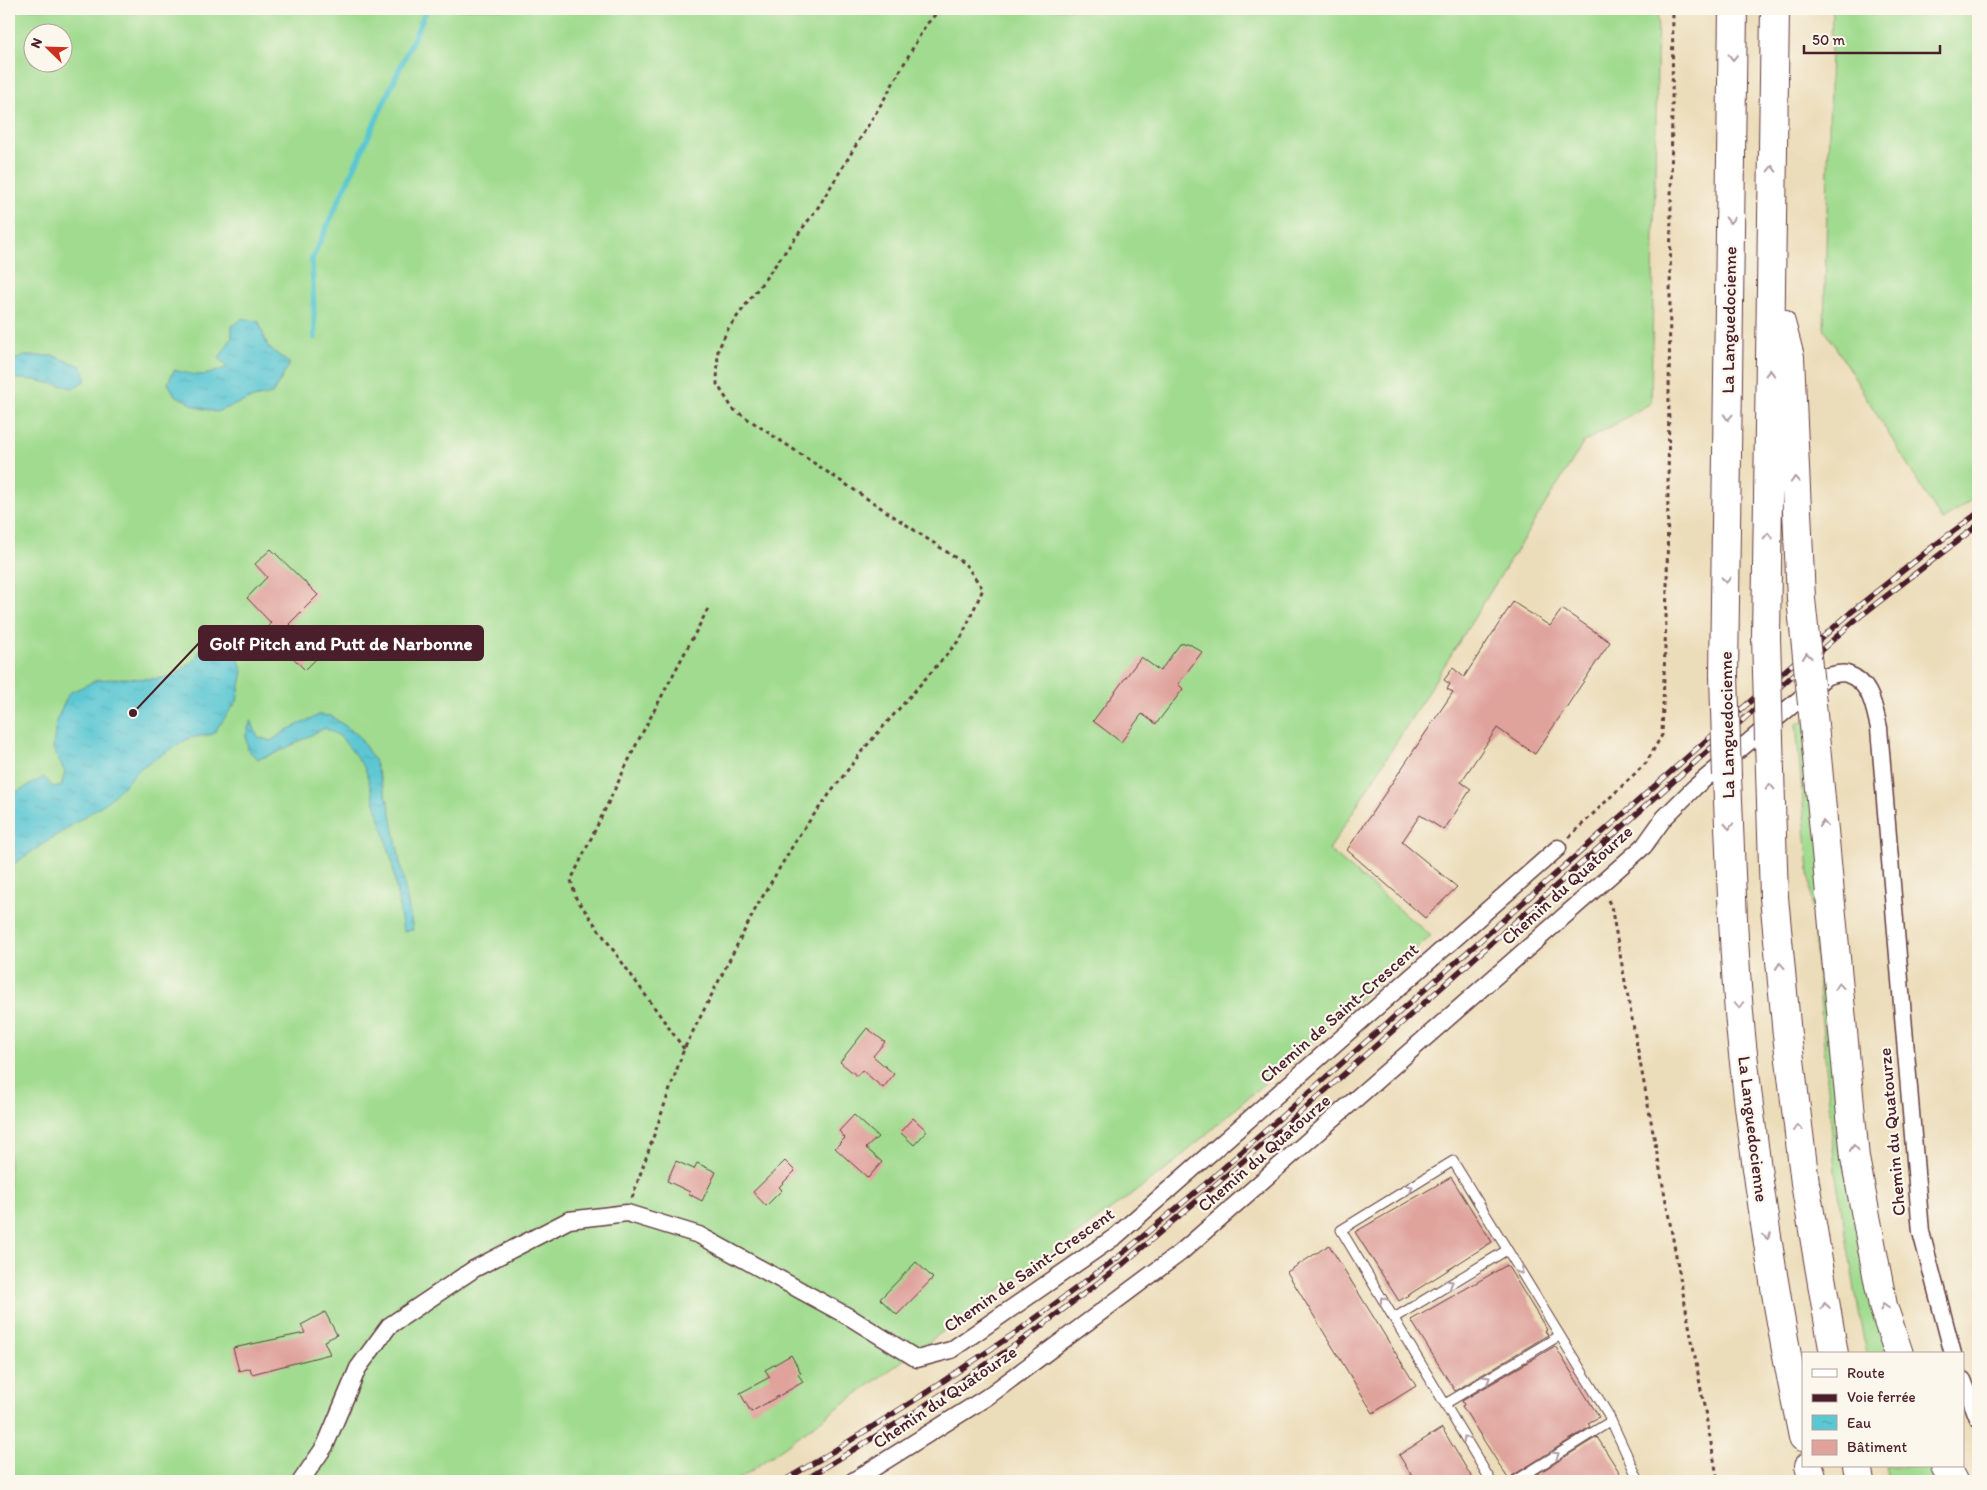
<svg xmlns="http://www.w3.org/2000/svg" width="1987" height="1490" font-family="Itim,sans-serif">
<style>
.grass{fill:#a0db8f;stroke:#757d5d;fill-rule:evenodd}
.water{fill:url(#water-ripples);stroke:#52737f}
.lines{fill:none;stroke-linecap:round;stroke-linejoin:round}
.stream{stroke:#5bc7d3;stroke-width:5.5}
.building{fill:#dfa39c}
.service-casing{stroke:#623c40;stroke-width:11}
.minor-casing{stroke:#623c40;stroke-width:19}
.motorway-casing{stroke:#623c40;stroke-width:30}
.path{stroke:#623c40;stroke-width:3;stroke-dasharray:4 4;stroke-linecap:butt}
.service{stroke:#fff;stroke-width:9}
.minor{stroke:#fff;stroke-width:16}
.motorway{stroke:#fff;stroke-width:28}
.rail-casing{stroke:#4a1f2b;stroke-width:5.5}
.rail{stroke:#fbf7ec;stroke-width:4;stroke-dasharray:11;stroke-linecap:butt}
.motorway-bridge-casing{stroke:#623c40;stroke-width:30;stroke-linecap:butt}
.motorway-bridge{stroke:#fff;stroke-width:28}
.oneway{stroke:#ae9aa0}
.labels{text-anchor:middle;stroke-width:4.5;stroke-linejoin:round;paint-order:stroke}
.street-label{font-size:18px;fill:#4a1f2b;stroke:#fbf7ec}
.leader{fill:none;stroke:#4a1f2b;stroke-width:2}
.callout-dot{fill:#4a1f2b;stroke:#fbf7ec;stroke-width:2}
.callout{fill:#4a1f2b;stroke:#4a1f2b;stroke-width:2}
.callout-label{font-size:19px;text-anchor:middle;font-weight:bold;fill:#fff}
</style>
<defs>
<pattern id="water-ripples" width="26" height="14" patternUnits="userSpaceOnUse" patternTransform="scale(1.25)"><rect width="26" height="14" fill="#5bc7d3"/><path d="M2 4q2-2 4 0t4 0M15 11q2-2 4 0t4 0" fill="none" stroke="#51aab5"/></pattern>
</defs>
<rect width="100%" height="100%" fill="#fbf7ec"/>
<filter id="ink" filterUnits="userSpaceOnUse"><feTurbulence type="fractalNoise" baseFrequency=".02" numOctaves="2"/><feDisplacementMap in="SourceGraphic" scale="10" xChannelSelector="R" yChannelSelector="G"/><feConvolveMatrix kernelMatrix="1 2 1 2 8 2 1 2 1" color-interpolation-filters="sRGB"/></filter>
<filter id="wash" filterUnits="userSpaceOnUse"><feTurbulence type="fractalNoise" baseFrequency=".0096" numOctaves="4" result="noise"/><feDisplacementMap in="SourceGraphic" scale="20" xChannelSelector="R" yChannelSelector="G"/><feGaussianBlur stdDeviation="1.12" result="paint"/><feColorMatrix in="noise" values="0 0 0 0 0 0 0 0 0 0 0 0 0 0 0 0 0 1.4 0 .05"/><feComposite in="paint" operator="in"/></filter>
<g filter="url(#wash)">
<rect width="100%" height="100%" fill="#ecddba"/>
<path class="grass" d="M9 9H1658L1651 403 1584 442 1329 850 1431 936 1168 1168 737 1481H9ZM32 32H62V62H32Z
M1832 9H1978V495L1942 521 1824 328Z
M1805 721 1890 1354H1866L1835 1171 1796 723Z
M1885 1466H1935L1943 1481H1888Z"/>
<path class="water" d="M243 318 259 322 268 347 290 364C283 374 279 384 272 394L253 398 216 412 197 407 175 395 168 383 174 370C198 376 204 378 227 367L219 358 232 338V326Z
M25 356H54L81 366 86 380 73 388 35 380 9 378V362Z
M216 638 233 644 243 671 237 701 213 734 189 738 142 767 108 801 9 867V796L44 777 53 787H61L65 772 53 749 56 721 69 693 97 680 124 678 150 679 172 677 196 659 201 646Z
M319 715 331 716 358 735 374 760 389 804 413 930 403 931 391 857 365 768 341 737 325 728C303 738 282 753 258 759L248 750 246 735 251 720 258 737 271 741 287 730Z"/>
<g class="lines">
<path class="stream" d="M315 338 312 259 427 9"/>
</g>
<g id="blocks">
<path class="building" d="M271 549 318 595 289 624 320 655 305 670 265 629 271 623 247 598 267 577 255 564Z
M1513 602 1550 626 1562 609 1610 642 1535 754 1497 728 1461 782 1471 789 1444 830 1420 815 1402 842 1457 887 1425 918 1347 850 1453 692 1447 689 1450 684 1444 680 1453 668 1464 677Z
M1188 643 1202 652 1178 684 1183 689 1156 724 1142 714 1121 742 1093 721 1141 657 1160 671 1180 644Z
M867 1028 885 1042 873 1056 894 1074 883 1088 862 1070 857 1076 840 1062Z
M854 1115 878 1137 866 1148 882 1162 868 1178 835 1148 845 1138 839 1131Z
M913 1118 927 1131 914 1145 900 1132Z
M676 1161 694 1169 697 1163 716 1172 702 1201 689 1194 690 1192 667 1181Z
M785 1161 795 1171 779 1187 782 1190 766 1206 753 1192Z
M1451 1177 1492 1242 1399 1301 1355 1232Z
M1329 1245 1416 1386 1373 1413 1287 1272Z
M916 1262 933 1278 897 1315 880 1299Z
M1507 1265 1547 1330 1545 1331 1548 1335 1455 1391 1411 1320Z
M325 1312 337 1335 324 1341 330 1354 252 1374 250 1368 239 1371 233 1348 305 1333 301 1325Z
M1555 1346 1599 1417 1588 1423 1590 1427 1512 1476 1509 1480 1462 1406 1464 1405 1462 1401Z
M791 1355 801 1373 798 1374 803 1382 751 1412 740 1393 770 1377 765 1370Z
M1442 1428 1474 1481H1415L1399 1455Z
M1597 1437 1625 1481H1526Z"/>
</g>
</g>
<g filter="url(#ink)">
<use href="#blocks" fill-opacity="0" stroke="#623c40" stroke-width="1"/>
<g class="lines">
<g class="service-casing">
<path id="service" d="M1394 1318 1507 1250
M1445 1404 1559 1336
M1491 1481 1341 1230 1453 1161 1608 1414 1639 1481
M1515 1481 1611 1421"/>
</g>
<g class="minor-casing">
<path id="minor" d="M1963 1380 1978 1418
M301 1481 325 1446 358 1368 389 1326 474 1269 569 1220 627 1213 699 1235 851 1318 917 1359 951 1350 1116 1236 1558 848
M853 1481 987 1397 1180 1253 1644 846 1664 818 1695 787 1827 676C1833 675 1841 672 1847 674 1871 682 1874 707 1879 728L1921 1232 1953 1354"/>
</g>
<g class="motorway-casing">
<path id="motorway" d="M1781 323 1790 357 1801 599
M1766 637 1775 9
M1724 675 1733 9
M1812 704 1855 1158 1883 1306 1899 1354
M1769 740 1774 897 1787 1035 1805 1183 1834 1354
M1727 777C1731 866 1733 956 1742 1045 1756 1176 1776 1307 1803 1437
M1809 1466 1813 1481
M1857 1466 1860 1481
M1945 1466 1953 1481"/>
</g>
<path class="path" d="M1569 837 1646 763 1662 735 1667 589 1673 9
M1608 900 1611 906 1718 1481
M684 1049 576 898 571 880 638 741 709 607
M632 1198 684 1049 757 906 801 832 862 751 961 638 983 589 965 564 733 409 717 384 718 350 728 329 819 206 886 96 925 26 940 9"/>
<use href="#service" class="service"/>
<use href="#minor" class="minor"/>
<use href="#motorway" class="motorway"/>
<g class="rail-casing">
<path id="rail" d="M783 1481 824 1457 918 1398 1018 1331 1117 1258 1211 1179 1850 613 1935 545 1978 513
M803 1481 918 1410 1024 1339 1123 1264 1326 1090 1854 621 1978 525"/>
</g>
<use href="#rail" class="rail"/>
<g class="motorway-bridge-casing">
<path id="motorway-bridge" d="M1801 599 1812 704
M1766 637 1769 740
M1724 675 1727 777"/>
</g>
<use href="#motorway-bridge" class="motorway-bridge"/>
</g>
<defs><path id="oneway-chevron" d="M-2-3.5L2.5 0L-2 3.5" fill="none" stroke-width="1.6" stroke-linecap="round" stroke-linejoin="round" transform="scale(1.25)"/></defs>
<g class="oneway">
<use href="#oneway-chevron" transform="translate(1733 57) rotate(91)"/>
<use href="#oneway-chevron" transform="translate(1772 169) rotate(-89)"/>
<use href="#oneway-chevron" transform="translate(1730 220) rotate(91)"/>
<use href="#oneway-chevron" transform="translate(1770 373) rotate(-89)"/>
<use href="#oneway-chevron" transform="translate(1728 417) rotate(91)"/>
<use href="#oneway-chevron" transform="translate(1795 480) rotate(-93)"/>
<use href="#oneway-chevron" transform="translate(1768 536) rotate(-89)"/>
<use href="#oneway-chevron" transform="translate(1726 580) rotate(91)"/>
<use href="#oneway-chevron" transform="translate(1807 656) rotate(-96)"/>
<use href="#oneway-chevron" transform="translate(1770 787) rotate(-92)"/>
<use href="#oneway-chevron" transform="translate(1823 824) rotate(-95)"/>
<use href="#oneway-chevron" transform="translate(1729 826) rotate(87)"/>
<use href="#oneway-chevron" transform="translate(1780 966) rotate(-95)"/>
<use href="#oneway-chevron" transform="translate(1839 986) rotate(-95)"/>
<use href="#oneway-chevron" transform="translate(1739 1005) rotate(86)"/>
<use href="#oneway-chevron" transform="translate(1798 1128) rotate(-97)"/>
<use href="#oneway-chevron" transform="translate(1854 1148) rotate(-95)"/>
<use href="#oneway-chevron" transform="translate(1410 1188) rotate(-31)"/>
<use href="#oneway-chevron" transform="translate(1767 1236) rotate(81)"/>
<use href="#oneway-chevron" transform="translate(1520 1271) rotate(59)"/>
<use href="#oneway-chevron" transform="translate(1450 1283) rotate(-30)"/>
<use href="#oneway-chevron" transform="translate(1383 1300) rotate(-121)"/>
<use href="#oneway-chevron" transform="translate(1825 1306) rotate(-99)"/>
<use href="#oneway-chevron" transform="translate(1884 1307) rotate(-105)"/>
<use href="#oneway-chevron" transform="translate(1487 1379) rotate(-31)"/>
<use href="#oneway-chevron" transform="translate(1466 1439) rotate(-121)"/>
<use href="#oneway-chevron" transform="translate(1556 1455) rotate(-32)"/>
</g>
</g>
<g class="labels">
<g class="street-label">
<text transform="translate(1729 320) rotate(-89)" y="6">La Languedocienne</text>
<text transform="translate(1727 725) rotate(-91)" y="6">La Languedocienne</text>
<text transform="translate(1567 885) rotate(-42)" y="6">Chemin du Quatourze</text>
<text transform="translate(1339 1013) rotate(-41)" y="6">Chemin de Saint-Crescent</text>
<text transform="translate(1753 1129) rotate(83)" y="6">La Languedocienne</text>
<text transform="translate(1892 1132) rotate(-95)" y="6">Chemin du Quatourze</text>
<text transform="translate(1264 1153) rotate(-41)" y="6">Chemin du Quatourze</text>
<text transform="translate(1029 1270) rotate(-35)" y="6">Chemin de Saint-Crescent</text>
<text transform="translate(945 1397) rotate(-34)" y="6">Chemin du Quatourze</text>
</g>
</g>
<path class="leader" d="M133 713L199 643"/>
<circle class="callout-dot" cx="133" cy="713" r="5"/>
<rect class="callout" x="199" y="626" width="284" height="34" rx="5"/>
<g class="callout-label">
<text x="341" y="650">Golf Pitch and Putt de Narbonne</text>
</g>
<rect width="1987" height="1490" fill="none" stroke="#fbf7ec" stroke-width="30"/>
<rect x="1802" y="1352" width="162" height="115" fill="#fbf7ec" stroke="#b4a19f"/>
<rect x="1812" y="1369" width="25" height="8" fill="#ffffff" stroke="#b4a19f"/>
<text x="1847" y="1378" font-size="15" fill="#4a1f2b">Route</text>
<rect x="1812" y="1394" width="25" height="8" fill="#4a1f2b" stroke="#b4a19f"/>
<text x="1847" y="1402" font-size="15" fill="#4a1f2b">Voie ferrée</text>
<rect x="1812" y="1415" width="25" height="15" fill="url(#water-ripples)" stroke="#b4a19f"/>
<text x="1847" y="1428" font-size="15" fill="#4a1f2b">Eau</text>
<rect x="1812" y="1440" width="25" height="15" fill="#dfa39c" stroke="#b4a19f"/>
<text x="1847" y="1452" font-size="15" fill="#4a1f2b">Bâtiment</text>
<g transform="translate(48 48) rotate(293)"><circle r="24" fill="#fbf7ec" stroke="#b4a19f"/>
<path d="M0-4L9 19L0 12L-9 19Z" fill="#c8321e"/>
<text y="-8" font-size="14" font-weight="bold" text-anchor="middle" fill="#4a1f2b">N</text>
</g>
<path d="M1804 45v8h136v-8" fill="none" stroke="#4a1f2b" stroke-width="2.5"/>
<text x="1812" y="45" font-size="15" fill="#4a1f2b" stroke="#fbf7ec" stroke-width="4" paint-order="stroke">50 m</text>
</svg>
